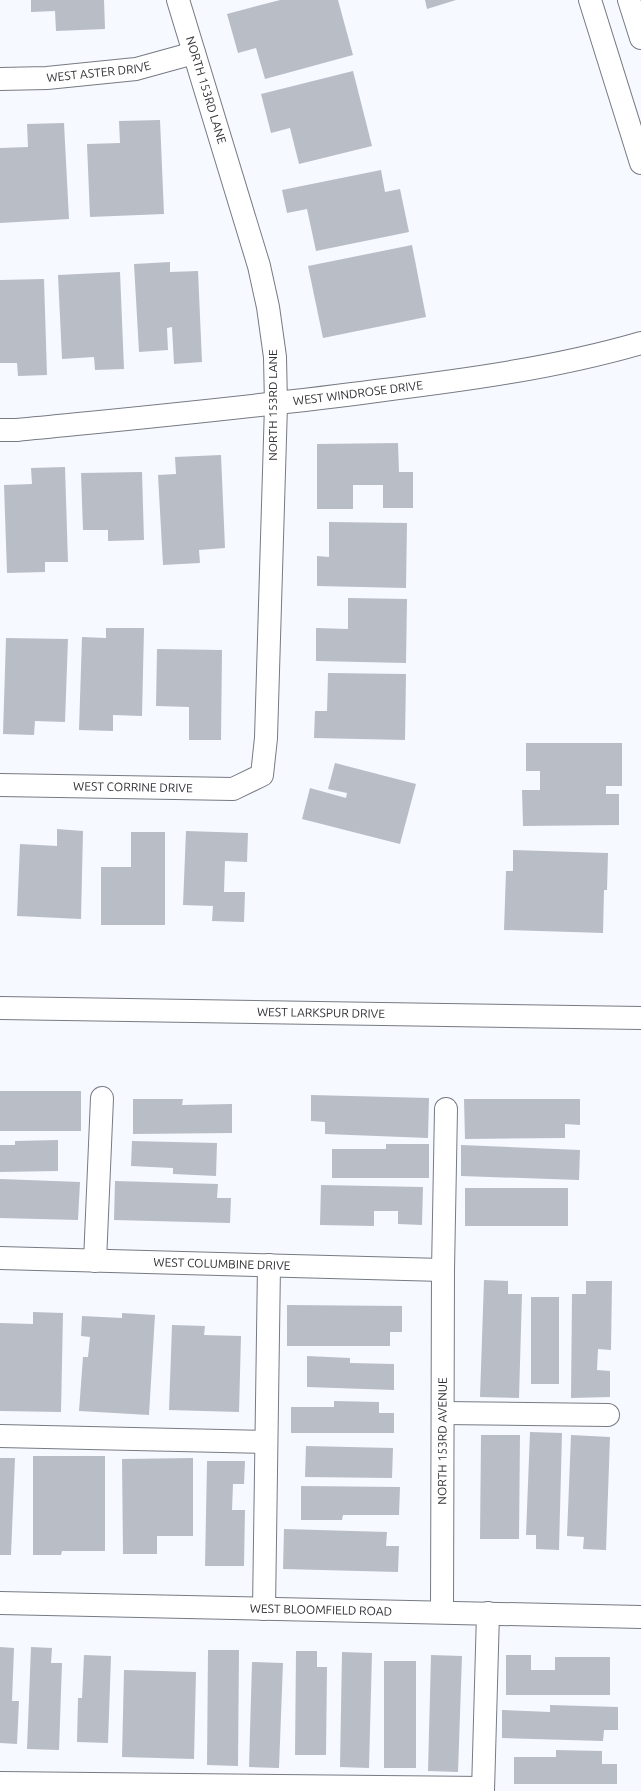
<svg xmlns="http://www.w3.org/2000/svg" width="641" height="1791" viewBox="0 0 641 1791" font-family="Ubuntu,sans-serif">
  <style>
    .building { fill: #b9bdc6 }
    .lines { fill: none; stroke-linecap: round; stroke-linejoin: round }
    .minor-casing { stroke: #767a82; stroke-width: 24 }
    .minor { stroke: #fff; stroke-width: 22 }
    .labels { text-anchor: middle; stroke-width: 3.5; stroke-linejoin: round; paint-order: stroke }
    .street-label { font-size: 12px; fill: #303135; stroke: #fff }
  </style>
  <rect width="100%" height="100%" fill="#f6f9ff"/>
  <!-- building -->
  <path class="building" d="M31 0H104L105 29 56 31 55 11 31 12Z
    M280 0H338L353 55 265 79 256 48 238 53 227 14Z
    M425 0H456L427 9Z
    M353 71 372 146 299 164 290 128 271 133 261 94Z
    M160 120 164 214 90 217 87 144 120 143 119 121Z
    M64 123 69 219 0 223V148L28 147 27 124Z
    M381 170 385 192 400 189 409 232 316 251 307 209 287 213 282 190Z
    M412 245 426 317 323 338 308 266Z
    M170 262V272L198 271 202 362 174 364 172 327 167 328 168 350 139 352 134 264Z
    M120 272 124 369 95 370 94 357 62 359 58 275Z
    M44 279 47 375 18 376 17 363H0V280Z
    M398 443 399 472H413V508H383V485H353V509H317V444Z
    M221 455 225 548 199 550 200 563 163 565 158 475 176 474 175 457Z
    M65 467 68 562H45V572L7 573 4 485 32 484 31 468Z
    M142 472 144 540 108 541V530H83L81 473Z
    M329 522 407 523 406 588 317 586V556L329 557Z
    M348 598 407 599 406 663 316 661V628L348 629Z
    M106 628H144L142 716 113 715V731L79 730 82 637 106 638Z
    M6 638 68 639 65 722 35 721 34 735 3 734Z
    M157 649 222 650 221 740H189V707L156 706Z
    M328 673 406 674 405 740 314 738 315 711H327Z
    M526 743H622V786H606V794H619V825L523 826 522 790H540V771H526Z
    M335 763 416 784 400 844 302 819 310 788 346 798 347 793 328 789Z
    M57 829 83 831 81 919 17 916 20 844 57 846Z
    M186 831 248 833 247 862 225 861 224 892H245L244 922 212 921 213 906 183 905Z
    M131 832H165V925H101V867H131Z
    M513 850 608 853 607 890H604L603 933 504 930 506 871H513Z
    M0 1091H81V1131H0Z
    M311 1095 429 1098 428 1138 325 1134V1122L311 1121Z
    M133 1099H183L182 1105 232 1104V1133L133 1134Z
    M464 1099H580V1125L565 1124V1138L465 1139Z
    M58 1140V1171L0 1172V1145H15V1141Z
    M132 1141 217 1143 216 1176 173 1174V1168L131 1166Z
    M386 1144H429V1178H332V1149H386Z
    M461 1145 580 1150 579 1180 461 1176Z
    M0 1179 80 1182 78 1220 0 1218Z
    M115 1181 218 1184 217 1198H231L230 1223 114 1220Z
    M321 1185 423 1187 422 1225 398 1224V1211H374V1226L320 1225Z
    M465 1188H568V1226H465Z
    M484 1280 508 1281V1294H522L519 1398 480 1397Z
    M586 1281H612L611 1350 598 1349 597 1370 610 1371V1397L571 1398 572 1294H586Z
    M531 1297H559V1384H531Z
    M287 1305 402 1306V1332H390V1346H287Z
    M33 1312 63 1313 61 1412 0 1411V1323L33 1324Z
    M122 1313 155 1315 149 1415 79 1411 83 1357H88L90 1337 81 1336 82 1316 122 1318Z
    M172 1325 205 1326 204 1335 241 1336 239 1412 169 1410Z
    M307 1356 350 1358V1363L394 1364V1390L307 1387Z
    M334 1401 379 1402V1413H394V1433H291V1407H334Z
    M530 1432 562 1433 559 1550 536 1549V1535H526Z
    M481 1435H520L519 1539H480Z
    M571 1435 610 1437 606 1550 583 1549 584 1537 567 1536Z
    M306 1446 393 1448 392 1478 305 1477Z
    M33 1456H105V1551H62L61 1555H33Z
    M0 1458H15L11 1555H0Z
    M193 1458V1536H157V1554H123L122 1459Z
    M207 1461H245L244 1484H233L232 1510H245L244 1566H205Z
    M301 1486 400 1487 399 1515H343L342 1520H301Z
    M284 1529 387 1532 386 1546H399L398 1572 283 1569Z
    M0 1647 14 1648 12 1701H19L17 1744 0 1743Z
    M31 1647 52 1648 51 1663H62L59 1750 27 1749Z
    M208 1650H239L238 1766 207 1765Z
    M296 1651H317V1667H327L326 1755H295Z
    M342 1652 372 1653 369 1768 340 1767Z
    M84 1655 111 1656 108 1743 77 1742 78 1698H82Z
    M431 1655 462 1656 458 1772 428 1771Z
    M506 1655H531V1670H555V1657H610V1695H506Z
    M384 1661H416V1768H384Z
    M252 1662 283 1663 279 1768 249 1767Z
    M124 1670 196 1672 194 1759 122 1757Z
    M550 1705 618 1707V1730H604L603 1741 502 1738V1710L550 1712Z
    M556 1750 602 1751V1764H617V1784H514V1757H556Z"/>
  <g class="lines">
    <defs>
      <g id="minor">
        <path d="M590 0 641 163"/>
        <path d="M629 0 641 38"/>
        <path id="s1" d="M0 79 47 78 136 69 194 53"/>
        <path id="s2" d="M0 430H17C137 418 257 407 376 391 465 380 555 368 641 343"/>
        <path id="s3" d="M0 785 233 789 262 775 266 738 276 405 275 357 268 307 259 266 178 0"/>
        <path id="s4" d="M0 1008 641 1018"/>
        <path id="s5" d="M0 1258 443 1270"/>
        <path d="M95 1261 102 1098"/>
        <path d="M443 1413 608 1415"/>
        <path d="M0 1436 266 1442"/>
        <path id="s6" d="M0 1603 641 1617"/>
        <path d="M264 1609 269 1265"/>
        <path id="s7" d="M442 1612 443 1270 446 1109"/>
        <path d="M0 1783 483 1788"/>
        <path d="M483 1791 488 1613"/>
      </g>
    </defs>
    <!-- minor casing -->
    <use href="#minor" class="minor-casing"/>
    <!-- minor -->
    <use href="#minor" class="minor"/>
  </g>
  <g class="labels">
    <!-- street labels -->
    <g class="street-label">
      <text dy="4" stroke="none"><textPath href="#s1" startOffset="99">WEST ASTER DRIVE</textPath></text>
      <text transform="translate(206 90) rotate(73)" y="4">NORTH 153RD LANE</text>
      <text dy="4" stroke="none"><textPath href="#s2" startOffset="360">WEST WINDROSE DRIVE</textPath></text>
      <text transform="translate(273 405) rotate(-90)" y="4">NORTH 153RD LANE</text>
      <text dy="4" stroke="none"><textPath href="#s3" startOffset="133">WEST CORRINE DRIVE</textPath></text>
      <text dy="4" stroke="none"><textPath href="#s4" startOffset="321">WEST LARKSPUR DRIVE</textPath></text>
      <text dy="4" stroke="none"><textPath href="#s5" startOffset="222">WEST COLUMBINE DRIVE</textPath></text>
      <text dy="4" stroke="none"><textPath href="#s7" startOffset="171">NORTH 153RD AVENUE</textPath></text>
      <text dy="4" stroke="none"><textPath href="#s6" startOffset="321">WEST BLOOMFIELD ROAD</textPath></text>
    </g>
  </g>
</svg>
